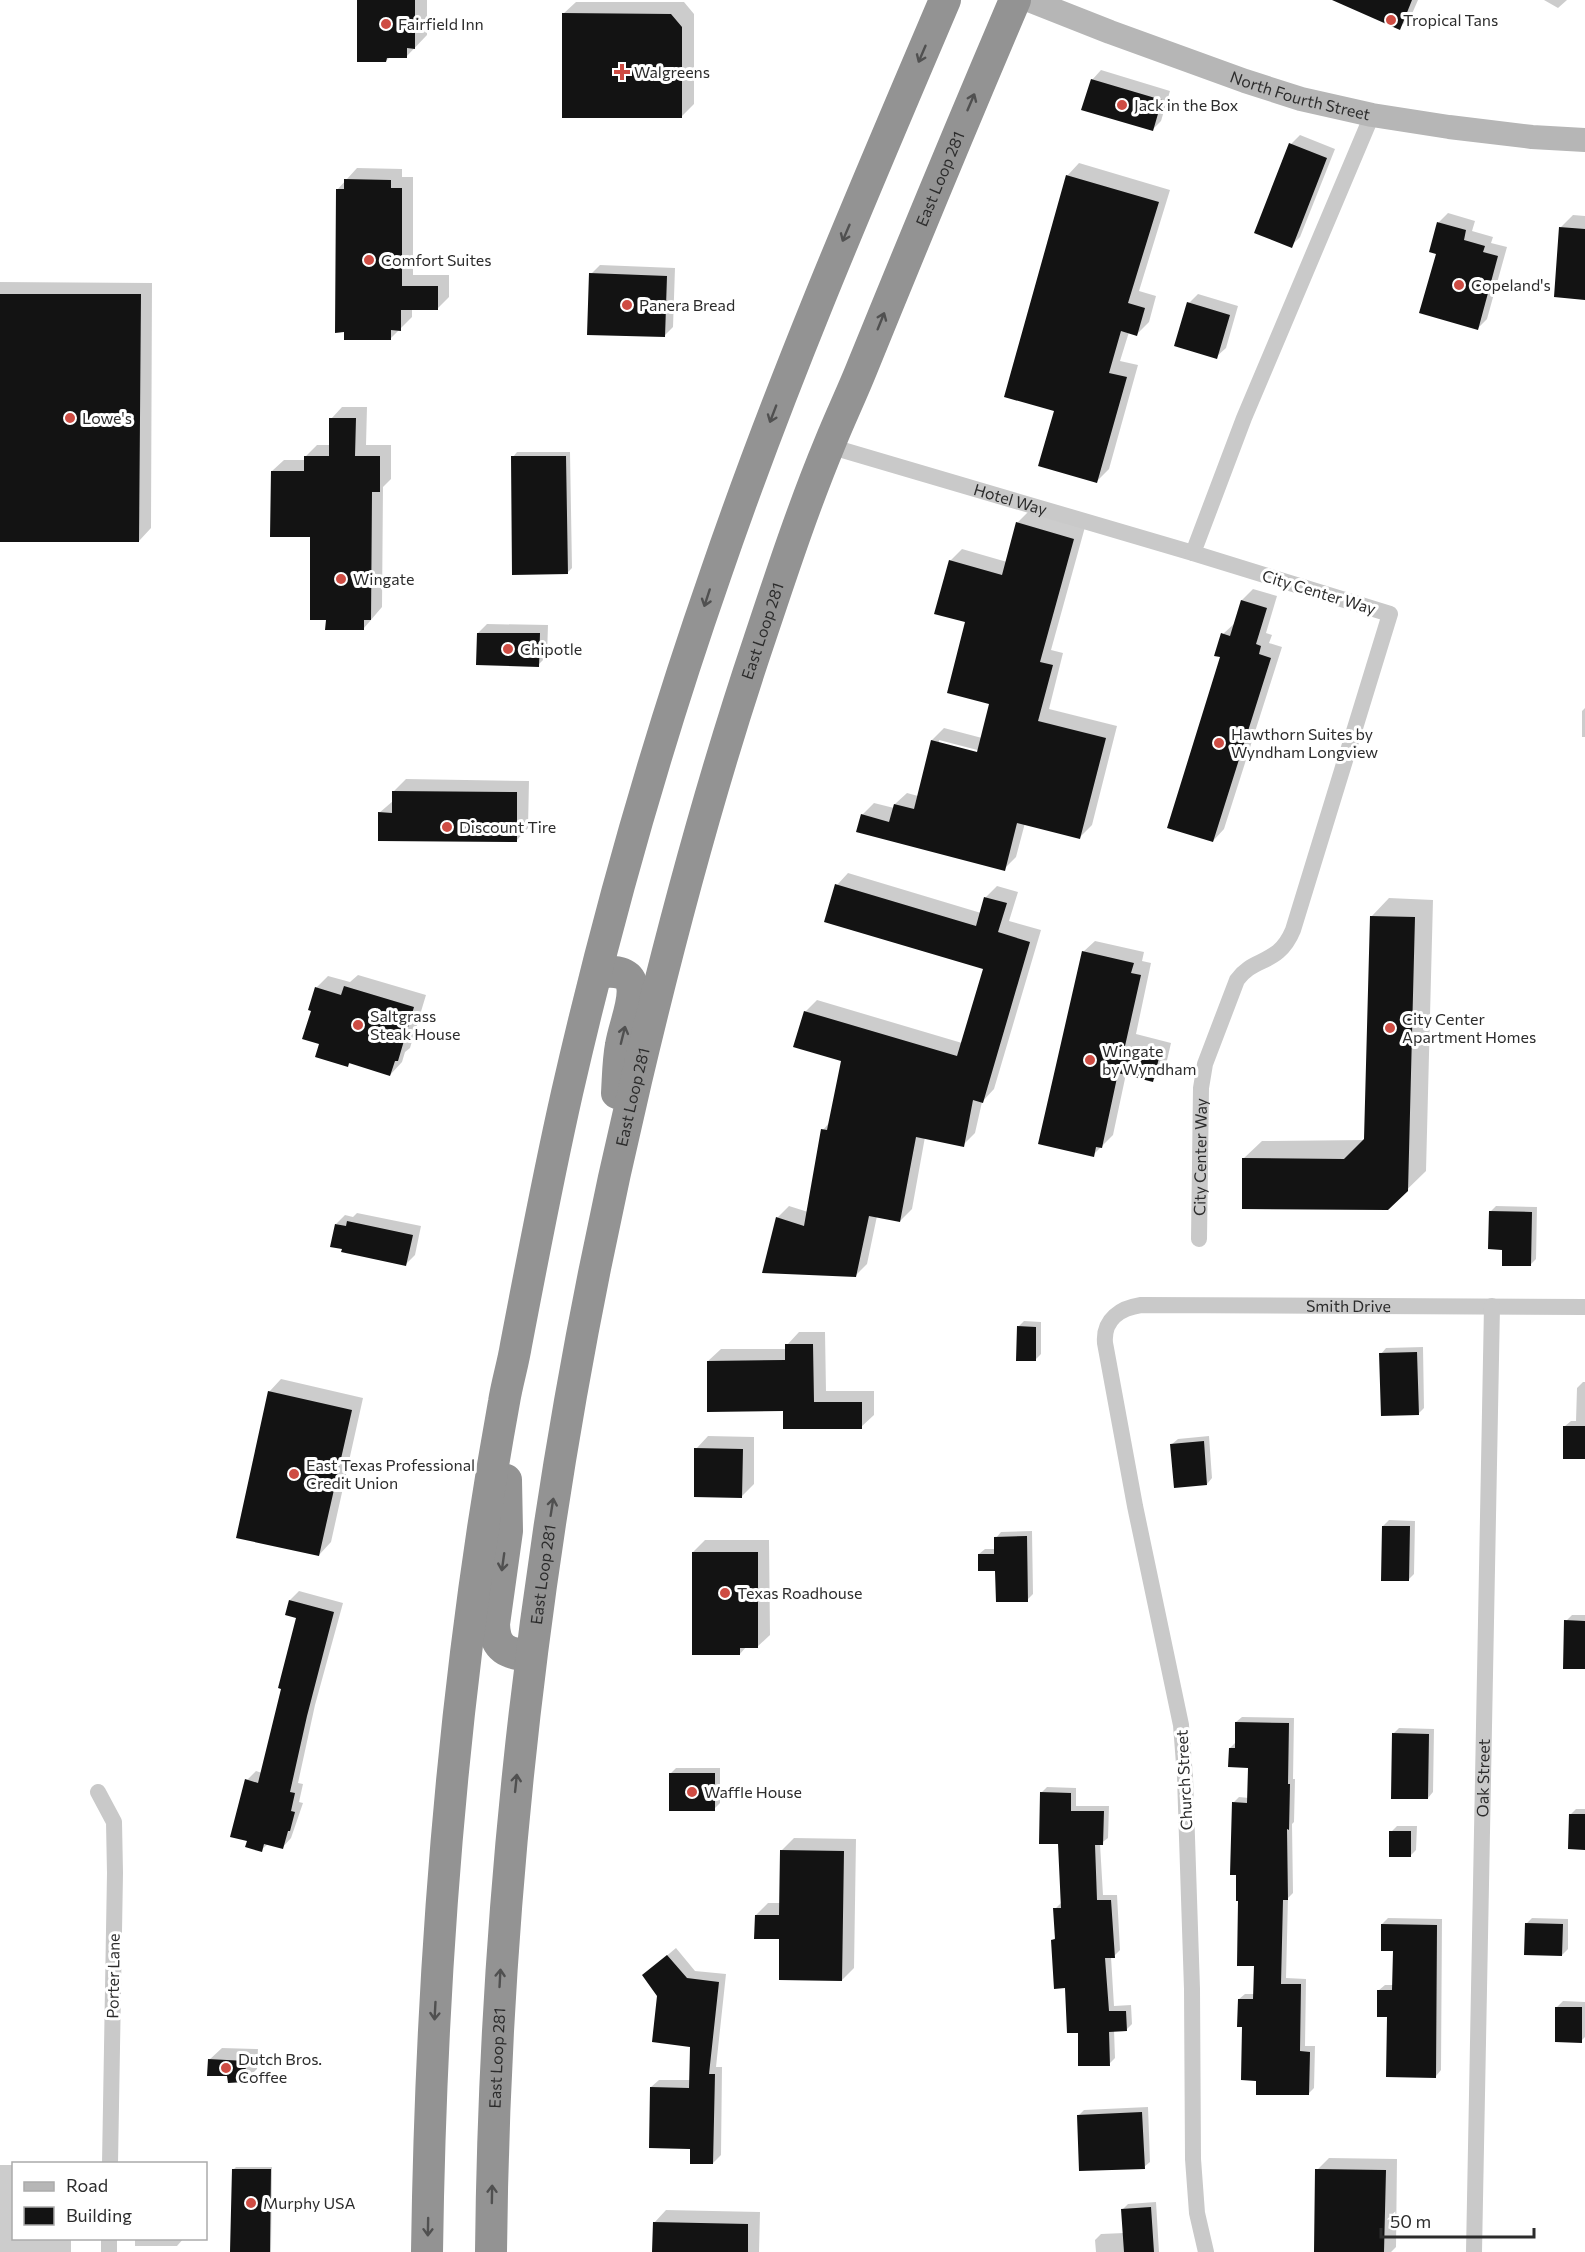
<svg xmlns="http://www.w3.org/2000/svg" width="1585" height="2252" viewBox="0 0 1585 2252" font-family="Commissioner,sans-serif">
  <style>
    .shadow { fill: #0003; fill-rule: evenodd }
    .building { fill: #131313 }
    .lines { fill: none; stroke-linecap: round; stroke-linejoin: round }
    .street { stroke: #c9c9c9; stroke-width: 16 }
    .secondary { stroke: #b6b6b6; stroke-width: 24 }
    .highway { stroke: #939393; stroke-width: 32 }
    .oneway { stroke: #505050 }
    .poi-dot { fill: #ce4c43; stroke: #fff; stroke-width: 2 }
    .labels { text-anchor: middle; stroke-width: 6; stroke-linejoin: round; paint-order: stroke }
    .poi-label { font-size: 16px; fill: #2c2c2c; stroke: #fff; text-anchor: start }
    .street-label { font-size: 16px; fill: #2c2c2c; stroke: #fff }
  </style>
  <rect width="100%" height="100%" fill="#fff"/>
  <!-- shadow -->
  <path class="shadow" d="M358 0H427V35L406 57H390L386 61Z
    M1335 0H1418L1411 16 1399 28Z
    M1544 0H1567L1558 8Z
    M576 2H684L694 14V104L682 116 563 14Z
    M1101 70 1170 91 1161 121 1152 130 1092 80Z
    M1300 135 1335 149 1300 237 1291 246V144Z
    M1079 163 1170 190 1139 291 1156 296 1149 322 1137 334 1129 332 1120 361 1138 365 1109 469 1097 481 1056 410 1067 176Z
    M357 168 402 169V177H413V275H449V297L437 309H412V317L390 339 337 190Z
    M1448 213 1475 221 1472 231 1493 237 1491 243 1507 247 1487 319 1478 328 1437 253 1439 222Z
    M1573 215 1585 216V298L1561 227Z
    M600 265 675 268 673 327 664 336 591 274Z
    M0 282 152 283 151 528 139 541 0 540Z
    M1198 294 1238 306 1226 348 1216 357 1189 303Z
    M342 407H367L366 445H391V479L383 487 382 607 364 628 327 619 312 536 272 471 284 460H306V456L317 445H330L331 419Z
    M517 452H570L572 568 567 573 513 457Z
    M1029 511 1085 527 1051 650 1063 653 1049 709 1117 726 1092 825 1080 837 1025 823 1016 857 1004 869 862 815 874 803 894 808 895 804 907 793 918 796 932 740 944 728 982 738 991 703 950 561 962 549 1007 562 1017 523ZM939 740 985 752 984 755 939 743Z
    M1253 589 1277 596 1266 633 1272 635 1269 643 1282 647 1224 829 1213 841 1223 634 1235 623 1242 600Z
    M487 624 548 625 547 656 538 665 478 633Z
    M1585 708V737H1582V711Z
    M406 779 529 781 528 828 516 841 379 813 393 801V792Z
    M848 873 981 913 986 897 997 886 1018 892 1009 921 1041 930 994 1089 982 1102 975 1133 963 1145 925 1137 912 1209 900 1221 877 1216 867 1264 855 1276 777 1218 789 1206 808 1212 823 1130 829 1123 842 1060 805 1012 817 1000 962 1043 984 968 837 885Z
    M1389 898 1433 900 1426 1171 1387 1209 1243 1159 1262 1141 1365 1140 1371 917Z
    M1095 941 1144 952 1142 961 1151 963 1136 1034 1171 1043 1165 1069 1153 1080 1126 1074 1113 1135 1093 1155 1083 952Z
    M358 975 426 995 410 1048 405 1052 402 1062 390 1075 351 1062 348 1065 321 1043 313 1010 316 988 328 976 350 982Z
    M1496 1206 1537 1207 1536 1259 1530 1265 1504 1248 1490 1212Z
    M357 1213 421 1226 415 1255 406 1264 336 1224 345 1215 353 1217Z
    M1024 1321 1041 1322V1354L1035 1360 1018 1327Z
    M799 1332H825L826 1391H874V1415L861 1427 708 1361 721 1349H787V1345Z
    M1423 1347 1424 1408 1418 1414 1381 1354 1386 1348Z
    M281 1379 363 1398 331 1542 319 1555 269 1392Z
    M1583 1382H1585V1458L1565 1426 1571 1421H1576L1577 1388Z
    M708 1436 754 1437V1484L741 1497 696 1449Z
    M1209 1436 1212 1478 1207 1484 1172 1444 1178 1439Z
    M1389 1520 1415 1521 1414 1574 1408 1580 1383 1526Z
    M1032 1531 1033 1594 1027 1600 979 1554 985 1549H996V1538L1001 1532Z
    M705 1540H769L770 1635 757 1647H746L740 1654 693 1552Z
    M299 1591 343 1603 315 1705 298 1783 303 1784 299 1802 303 1803 291 1838 282 1848 268 1844 261 1850 249 1840 247 1780 256 1771 262 1773 298 1617 290 1600Z
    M1572 1615H1585V1668L1566 1621Z
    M1242 1717 1294 1718 1293 1779H1295L1294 1822 1292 1824 1293 1893 1288 1898 1286 1978 1306 1979 1305 2046H1315L1314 2088 1308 2094 1258 2079 1239 1999 1245 1994H1255V1965L1240 1900 1233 1803 1239 1797 1249 1798 1250 1767 1230 1748 1236 1742V1722Z
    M1399 1728 1434 1729 1433 1792 1428 1798 1393 1734Z
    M676 1768H720V1803L714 1809 670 1774Z
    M1047 1787 1076 1788V1806H1109L1108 1838 1100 1844 1103 1895H1117L1120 1950 1114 1956 1111 1957 1114 2006 1131 2005 1132 2024 1126 2030H1114L1115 2058 1109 2064 1079 2031 1053 1940 1056 1937 1055 1909 1061 1903 1059 1843 1041 1793Z
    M1576 1809H1585V1848L1570 1815Z
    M1397 1826H1417L1416 1850 1410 1856 1391 1832Z
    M794 1838 856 1839 854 1968 842 1980 781 1937 756 1915 768 1903H781L782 1850Z
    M1388 1918 1442 1919 1441 2070 1436 2076 1389 2016 1379 1990 1385 1985H1394V1949L1382 1924Z
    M1532 1918 1568 1919V1949L1562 1955 1526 1924Z
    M676 1948 695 1971 726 1974 716 2067H722L721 2155 713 2163 692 2148 651 2087 659 2080H691V2045L659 1996 652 1968Z
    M1563 2001 1585 2002V2037L1581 2041 1557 2007Z
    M222 2048 258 2049 257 2069 244 2081 209 2060Z
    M1148 2107 1150 2162 1144 2167 1078 2116 1084 2110Z
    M1329 2158 1397 2159 1396 2247 1391 2252H1316L1317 2170Z
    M0 2165H14V2238H71V2252H0Z
    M236 2167H272L271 2252H231L233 2170Z
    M1156 2202 1159 2252H1096L1095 2240 1101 2234 1124 2233 1122 2210 1128 2204Z
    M666 2210 760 2212 759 2252H654V2223Z
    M135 2238H184L177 2246H135Z"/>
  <!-- building -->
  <path class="building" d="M357 0H415V49L407 48V58H387L386 62H357Z
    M1332 0H1412L1400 30Z
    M562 13 671 14 682 27V118H562Z
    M1091 79 1162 100 1153 131 1081 110Z
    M1289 143 1327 158 1292 248 1254 233Z
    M1066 175 1159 202 1128 303 1145 308 1137 336 1121 331 1109 373 1127 377 1097 483 1038 466 1054 411 1004 397Z
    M344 179 391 180V188H402V286H438V310H401V331L391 330V340H344V332L335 333 336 189H344Z
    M1437 222 1466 230 1464 240 1485 246 1483 252 1498 256 1478 330 1419 313 1436 254 1429 252Z
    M1559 227 1585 229V300L1554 297Z
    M589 273 667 276 665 337 587 335Z
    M0 294H141L139 542H0Z
    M1187 302 1230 315 1217 359 1174 346Z
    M329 418H356L355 456H380V492H372L371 620H364V630H325L326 620H310V537H270L271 471H304V456H329Z
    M511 456H566L568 574 512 575Z
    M1016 522 1074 539 1040 662 1053 665 1038 721 1106 738 1080 839 1017 823 1005 871 856 832 861 814 889 822 894 804 914 809 931 740 977 752 989 704 947 693 965 622 934 614 949 560 1002 575Z
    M1241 600 1267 608 1256 644 1261 646 1259 654 1271 658 1213 842 1167 828 1220 657 1214 656 1221 633 1230 636Z
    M477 633H540L539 667 476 665Z
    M392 791 517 792V842L378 841V812L392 813Z
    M835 884 976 926 984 897 1007 903 998 932 1030 942 983 1103 973 1100 964 1147 916 1137 900 1222 869 1216 856 1277 762 1273 776 1217 804 1226 821 1129 827 1130 841 1061 793 1047 804 1011 957 1056 983 969 824 922Z
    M1370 916 1415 917 1408 1191 1388 1210 1242 1209V1158L1344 1159 1364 1139Z
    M1082 951 1134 963 1131 973 1141 975 1125 1046 1160 1054 1153 1082 1118 1073 1102 1148 1096 1147 1094 1157 1038 1144Z
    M344 986 414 1007 398 1061H395L390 1076 349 1063 348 1067 315 1057 319 1044 302 1039 311 1011 308 1010 315 987 341 995Z
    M1489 1211 1532 1212 1531 1266H1502V1250L1488 1249Z
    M347 1221 413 1235 406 1266 341 1252 342 1249 330 1247 335 1224 346 1226Z
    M1017 1326 1036 1327V1361H1016Z
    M785 1344H813L814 1402H862V1429H783V1411L707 1412V1361L785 1360Z
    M1417 1352 1419 1415 1381 1416 1379 1353Z
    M268 1391 352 1410 319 1556 236 1538Z
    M1563 1426H1585V1459H1563Z
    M1204 1441 1207 1485 1174 1488 1170 1444Z
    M694 1448 743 1449 742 1498 694 1497Z
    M1382 1526H1410L1409 1581H1381Z
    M1027 1536 1028 1602H996L995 1571H978V1554H994V1537Z
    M692 1552H758V1648H740V1655H692Z
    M289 1600 334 1612 307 1716 290 1792 295 1793 291 1811 295 1812 290 1831H288L283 1849 264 1844 262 1852 245 1847 247 1841 230 1837 245 1779 258 1783 281 1689 278 1688 296 1618 285 1615Z
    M1564 1620 1585 1621V1669H1563Z
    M1235 1722 1289 1723 1288 1784H1290L1289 1830 1287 1829 1288 1900H1283L1281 1984H1301L1300 2051 1310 2052 1309 2095H1256V2081L1241 2080 1242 2027H1237L1238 1999H1253L1254 1966H1237L1238 1901H1236V1875H1230L1232 1802 1247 1803 1248 1768 1228 1767 1229 1748H1235Z
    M1392 1733 1429 1734 1428 1799H1391Z
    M669 1773H715V1811H669Z
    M1040 1792 1071 1793V1811H1104L1103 1845H1095L1097 1900H1111L1115 1958H1105L1109 2011H1126L1127 2031 1109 2032 1110 2066H1078V2033H1067L1065 1988 1054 1989 1051 1940 1055 1939 1053 1908H1061L1058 1844H1039Z
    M1569 1814H1585V1850L1568 1849Z
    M1389 1831H1411V1857H1389Z
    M780 1850 844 1851 842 1981 779 1980V1939H754L755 1915H779Z
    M1525 1923 1563 1924 1562 1956 1524 1955Z
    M1381 1924 1437 1925 1436 2078 1386 2077 1387 2017H1377V1990H1392L1393 1951H1381Z
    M667 1955 687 1978 719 1982 709 2074H715L713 2164H690V2149L649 2148 650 2087 689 2088 690 2047 652 2042 657 1996 642 1975Z
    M1555 2007H1582V2043L1555 2042Z
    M208 2059 246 2061 245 2082 228 2083 227 2076H207Z
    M1142 2112 1145 2169 1079 2171 1077 2115Z
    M232 2169H271L270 2252H230Z
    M1315 2169 1386 2170 1384 2252H1314Z
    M1151 2207 1154 2252H1124L1121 2209Z
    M653 2222 748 2224V2252H652Z"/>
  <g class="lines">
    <!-- street -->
    <g class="street">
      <path id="s1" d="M829 446 1193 553"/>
      <path id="s2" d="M1199 1239 1201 1088 1205 1064 1237 980C1254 956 1278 966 1293 930L1390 614 1193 553 1244 418 1372 115"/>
      <path d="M98 1792 114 1822 115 1873 110 2164"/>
      <path d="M109 2252V2238"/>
      <path id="s3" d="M1206 2252 1197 2213 1193 2159 1192 1989 1185 1777 1181 1725 1135 1506 1105 1343C1103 1319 1121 1308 1141 1305L1585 1307"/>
      <path id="s4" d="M1474 2252 1492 1306"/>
    </g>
    <!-- secondary -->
    <path class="secondary" id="s5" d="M1029 0 1110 32 1245 81 1301 99 1372 115 1449 127 1532 137 1585 140"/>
    <!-- highway -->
    <g class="highway">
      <path d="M597 973C655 963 626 1014 621 1045 618 1061 618 1077 617 1093"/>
      <path d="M506 1480 507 1531 494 1624C495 1650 507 1653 530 1656"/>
      <path d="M427 2252C431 1968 453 1682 504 1402 507 1383 513 1364 516 1345 532 1261 548 1177 567 1093 607 918 656 745 715 576 782 380 864 190 945 0"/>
      <path id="s6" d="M491 2252C495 1857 545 1465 636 1081 671 933 710 786 759 641 781 575 803 508 830 443 840 418 852 393 862 368 912 245 963 122 1015 0"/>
    </g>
  </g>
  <!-- one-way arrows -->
  <defs><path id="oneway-shaft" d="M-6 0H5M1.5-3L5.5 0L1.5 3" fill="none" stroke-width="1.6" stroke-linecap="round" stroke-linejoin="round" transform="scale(1.5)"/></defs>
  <g class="oneway">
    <use href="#oneway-shaft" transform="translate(922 54) rotate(113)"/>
    <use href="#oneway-shaft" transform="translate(971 102) rotate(-67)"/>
    <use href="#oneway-shaft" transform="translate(846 233) rotate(113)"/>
    <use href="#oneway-shaft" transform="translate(881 321) rotate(-68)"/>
    <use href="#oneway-shaft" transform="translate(773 414) rotate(111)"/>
    <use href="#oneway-shaft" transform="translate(707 598) rotate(108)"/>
    <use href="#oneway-shaft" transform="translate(623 1035) rotate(-76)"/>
    <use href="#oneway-shaft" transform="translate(552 1507) rotate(-81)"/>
    <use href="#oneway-shaft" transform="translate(503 1562) rotate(98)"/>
    <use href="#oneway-shaft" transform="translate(516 1783) rotate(-84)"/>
    <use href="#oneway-shaft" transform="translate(500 1978) rotate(-87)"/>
    <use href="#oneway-shaft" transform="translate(435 2011) rotate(93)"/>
    <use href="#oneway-shaft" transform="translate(492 2194) rotate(-89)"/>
    <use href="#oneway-shaft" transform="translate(428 2227) rotate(91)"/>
  </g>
  <!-- markers -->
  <g class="poi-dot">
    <circle cx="1391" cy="20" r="6"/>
    <circle cx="386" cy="24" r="6"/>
    <path d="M619 63h6v6h6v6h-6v6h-6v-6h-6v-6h6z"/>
    <circle cx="1122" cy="105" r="6"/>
    <circle cx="369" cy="260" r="6"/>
    <circle cx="1459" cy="285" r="6"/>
    <circle cx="627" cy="305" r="6"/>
    <circle cx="70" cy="418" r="6"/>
    <circle cx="341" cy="579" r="6"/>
    <circle cx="508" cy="649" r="6"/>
    <circle cx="1219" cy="743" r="6"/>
    <circle cx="447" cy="827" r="6"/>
    <circle cx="358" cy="1025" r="6"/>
    <circle cx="1390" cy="1028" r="6"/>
    <circle cx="1090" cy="1060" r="6"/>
    <circle cx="294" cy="1474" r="6"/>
    <circle cx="725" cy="1593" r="6"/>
    <circle cx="692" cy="1792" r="6"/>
    <circle cx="226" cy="2068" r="6"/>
    <circle cx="251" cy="2203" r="6"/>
  </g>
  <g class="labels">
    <!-- poi labels -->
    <g class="poi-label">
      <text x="1403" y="26">Tropical Tans</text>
      <text x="398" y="30">Fairfield Inn</text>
      <text x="634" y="78">Walgreens</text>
      <text x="1134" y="111">Jack in the Box</text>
      <text x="381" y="266">Comfort Suites</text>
      <text x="1471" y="291">Copeland's</text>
      <text x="639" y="311">Panera Bread</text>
      <text x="82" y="424">Lowe's</text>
      <text x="353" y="585">Wingate</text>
      <text x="520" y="655">Chipotle</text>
      <text x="1231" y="740">Hawthorn Suites by<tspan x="1231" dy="18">Wyndham Longview</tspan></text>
      <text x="459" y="833">Discount Tire</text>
      <text x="370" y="1022">Saltgrass<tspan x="370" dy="18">Steak House</tspan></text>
      <text x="1402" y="1025">City Center<tspan x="1402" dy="18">Apartment Homes</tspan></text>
      <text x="1102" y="1057">Wingate<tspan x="1102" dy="18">by Wyndham</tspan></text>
      <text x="306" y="1471">East Texas Professional<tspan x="306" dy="18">Credit Union</tspan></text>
      <text x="737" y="1599">Texas Roadhouse</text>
      <text x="704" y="1798">Waffle House</text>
      <text x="238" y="2065">Dutch Bros.<tspan x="238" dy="18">Coffee</tspan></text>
      <text x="263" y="2209">Murphy USA</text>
    </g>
    <!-- street labels -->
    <g class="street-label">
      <text dy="6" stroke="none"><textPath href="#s5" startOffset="288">North Fourth Street</textPath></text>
      <text dy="6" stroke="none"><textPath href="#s6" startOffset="2136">East Loop 281</textPath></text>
      <text dy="6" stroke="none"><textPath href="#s1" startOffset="189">Hotel Way</textPath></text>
      <text transform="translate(1319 592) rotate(17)" y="6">City Center Way</text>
      <text dy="6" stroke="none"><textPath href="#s6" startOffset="1650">East Loop 281</textPath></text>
      <text dy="6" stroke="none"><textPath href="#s6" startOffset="1166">East Loop 281</textPath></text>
      <text dy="6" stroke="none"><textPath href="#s2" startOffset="82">City Center Way</textPath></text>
      <text dy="6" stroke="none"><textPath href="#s3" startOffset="1184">Smith Drive</textPath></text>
      <text dy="6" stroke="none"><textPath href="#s6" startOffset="680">East Loop 281</textPath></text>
      <text dy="6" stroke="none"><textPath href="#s4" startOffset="474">Oak Street</textPath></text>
      <text transform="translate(1184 1780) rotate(-93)" y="6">Church Street</text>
      <text transform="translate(113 1976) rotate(-89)" y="6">Porter Lane</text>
      <text dy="6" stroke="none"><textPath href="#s6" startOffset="194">East Loop 281</textPath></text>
    </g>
  </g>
  <!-- legend -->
  <rect x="12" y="2162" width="195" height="78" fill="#ffffff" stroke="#ababab" stroke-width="1.5"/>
  <rect x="24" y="2182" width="30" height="9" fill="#b6b6b6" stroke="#ababab" stroke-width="1.5"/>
  <text x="66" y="2192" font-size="18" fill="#2c2c2c">Road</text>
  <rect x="24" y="2207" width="30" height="18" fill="#131313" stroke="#ababab" stroke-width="1.5"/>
  <text x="66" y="2222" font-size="18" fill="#2c2c2c">Building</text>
  <!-- scale -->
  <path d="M1381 2228v9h153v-9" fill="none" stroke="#2c2c2c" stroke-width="3"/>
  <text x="1390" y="2228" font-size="18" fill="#2c2c2c" stroke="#ffffff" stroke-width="4.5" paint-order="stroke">50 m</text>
</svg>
